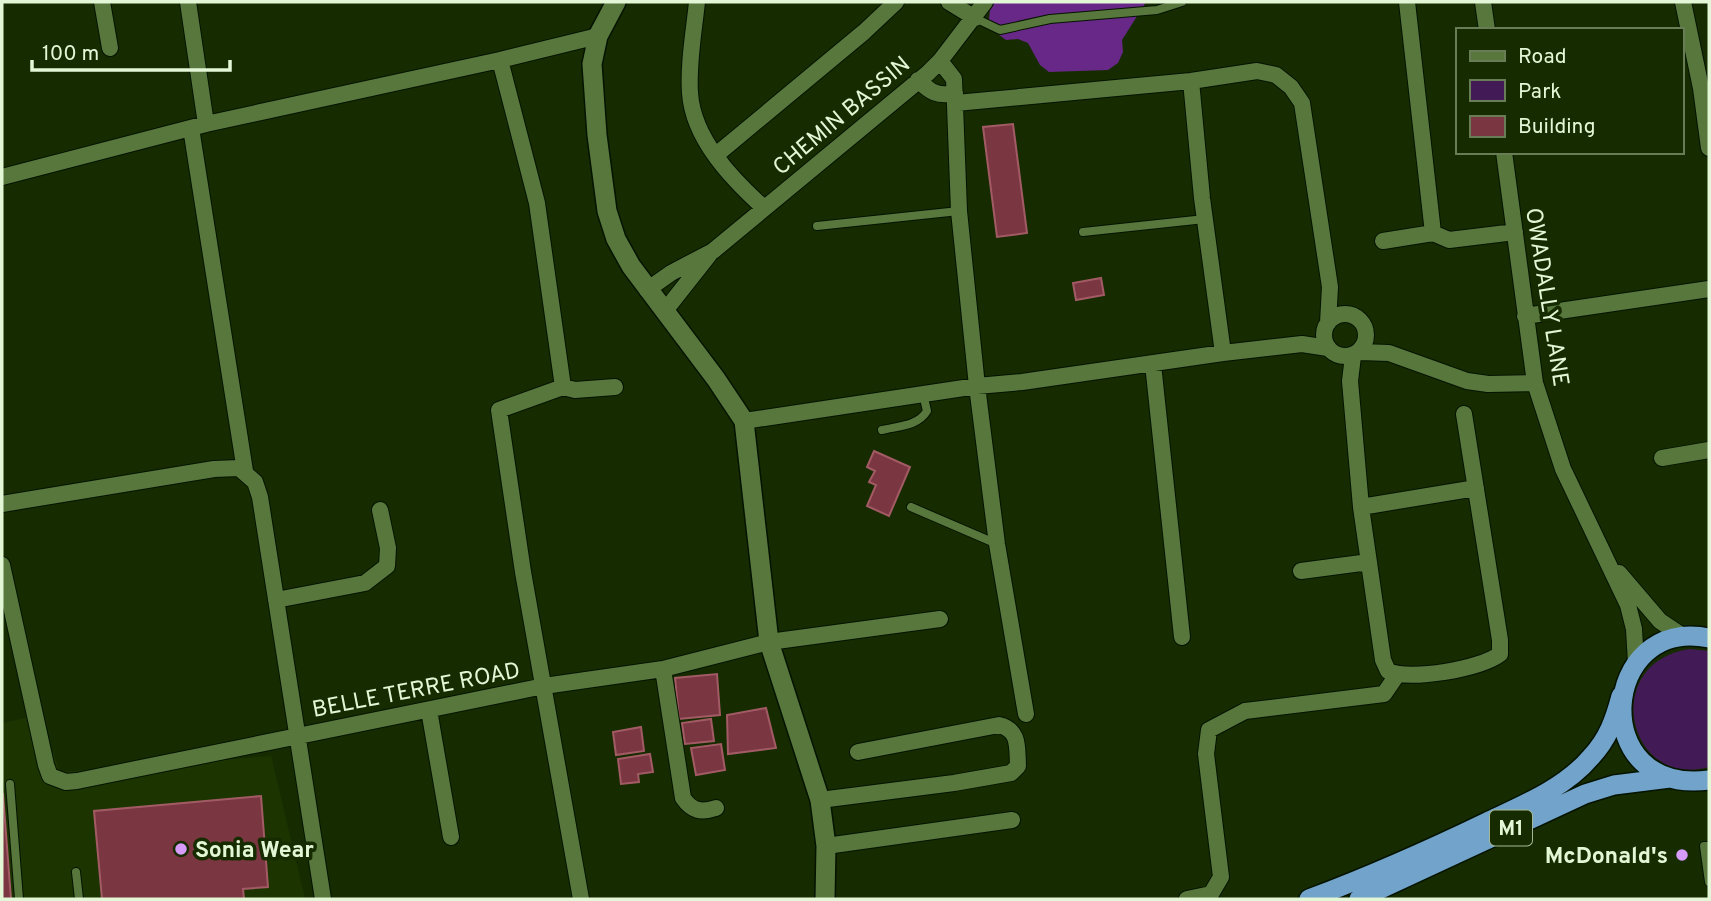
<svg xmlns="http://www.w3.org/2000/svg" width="1711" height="901" viewBox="0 0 1711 901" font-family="Overpass,sans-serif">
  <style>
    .built { fill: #1c3500 }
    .green { fill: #421a56 }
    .forest { fill: #682887 }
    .building { fill: #7a3741; stroke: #a25b64; stroke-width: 2 }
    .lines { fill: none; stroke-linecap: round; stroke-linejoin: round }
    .service-casing { stroke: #051300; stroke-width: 10 }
    .minor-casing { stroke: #051300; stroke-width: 18 }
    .tertiary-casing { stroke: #051300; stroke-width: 22 }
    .trunk-casing { stroke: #051300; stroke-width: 22 }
    .service { stroke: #57773c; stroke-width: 8 }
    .minor { stroke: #57773c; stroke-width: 16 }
    .tertiary { stroke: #57773c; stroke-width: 19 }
    .trunk { stroke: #72a4cb; stroke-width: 19 }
    .poi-dot { fill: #d79bf9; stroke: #162c00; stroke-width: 2.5 }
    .labels { text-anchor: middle; stroke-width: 7; stroke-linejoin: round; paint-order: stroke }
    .shield { fill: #162c00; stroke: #a6b996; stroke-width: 2 }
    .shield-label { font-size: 21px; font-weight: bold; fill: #e3f6d6 }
    .street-label { font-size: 23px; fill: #e3f6d6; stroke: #162c00 }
    .poi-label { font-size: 23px; font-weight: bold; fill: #e3f6d6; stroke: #162c00; text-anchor: start }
  </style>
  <rect width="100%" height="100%" fill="#162c00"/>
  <!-- built -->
  <path class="built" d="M40 715 60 772 271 756 305 899H2V723Z"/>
  <!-- green -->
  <path class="green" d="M1690 649 1709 651V767C1627 790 1599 662 1690 649Z"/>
  <!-- forest -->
  <path class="forest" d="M991 2H1146L1122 40 1123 52 1118 63 1108 70 1049 72 1040 65 1028 43 1018 39 1006 40 988 27Z"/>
  <!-- building -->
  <path class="building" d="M1013 124 1027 233 997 237 983 127Z
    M1101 278 1104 295 1076 300 1073 283Z
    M874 451 910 467 889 516 867 506 876 485 869 482 875 471 867 467Z
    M717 674 720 715 679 719 675 678Z
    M766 708 776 748 728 754 727 715Z
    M711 719 714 741 685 744 682 723Z
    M641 727 644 751 616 755 613 732Z
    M721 744 725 770 696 775 691 748Z
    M650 754 653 772 638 774 639 782 621 784 618 759Z
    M2 794H3L11 899H2Z
    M261 796 268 887 243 889 244 899H102L94 811Z"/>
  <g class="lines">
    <defs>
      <path id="service" d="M975 18 1000 30 1050 19 1157 10 1182 2
        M817 226 959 211
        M1083 232 1205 219
        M882 430C899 426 918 426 927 411L923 394
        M911 507 997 544
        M10 784 19 899
        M1709 846H1704L1709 882
        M76 872 79 899"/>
      <path id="minor" d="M102 2 110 48
        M188 2 206 124
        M697 2C694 31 688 63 690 93 693 139 732 179 764 208
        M949 2 975 18
        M1407 2 1433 233 1449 240 1515 232
        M1483 2 1487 30
        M1683 2 1701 88 1709 148
        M500 60 537 203 563 387
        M940 61 954 79 959 211 977 386 997 544 1026 714
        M918 80C930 92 938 97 955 93
        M1191 81 1202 198 1223 353
        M956 103 1191 81 1257 71 1276 75 1291 87 1302 103 1330 287 1328 323
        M191 128 245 471
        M1504 152 1535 383 1563 469 1628 605 1634 629 1636 663
        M716 155 864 32 896 2
        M2 177 206 124 500 60 598 36
        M1383 241 1433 233
        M647 290 671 273 713 251 928 73 940 61 985 2
        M664 312 709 255
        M1324 335a21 21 0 1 1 42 0a21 21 0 1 1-42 0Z
        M1525 316 1709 289
        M1360 352 1389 353 1467 381 1488 384 1535 383
        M1353 356 1350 381 1361 507 1383 660 1388 671C1410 681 1481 669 1500 654V640L1464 414
        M1153 364 1182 637
        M744 421 977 386 1022 382 1223 353 1302 344 1328 348
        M1662 458 1709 450
        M2 504 214 469 239 468 255 482 260 497 323 899
        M1361 507 1476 488
        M2 565 46 765 50 776 66 782 77 781 544 686 663 669 769 642 940 619
        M1301 571 1369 562
        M1619 573 1660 621 1684 637
        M276 600 365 583 387 566 388 548 380 510
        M663 669 683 798C692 811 701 813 716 808
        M429 710 451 837
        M820 800 954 783 1011 773 1018 766C1017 748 1020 730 999 725L858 752
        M826 846 1012 820
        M581 899 523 572 499 410 563 387 575 390 615 387
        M1187 899 1211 894 1221 877 1206 754 1209 730 1245 711 1384 694 1397 675"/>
      <path id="tertiary" d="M616 2 598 36 592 64 597 135 607 211 616 239 631 266 716 379 744 421 769 642 820 800 826 846 825 899"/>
      <path id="trunk" d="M1709 638C1600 615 1586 796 1709 780
        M1309 899C1370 876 1429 850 1487 822 1523 805 1565 788 1591 757 1608 739 1615 719 1621 696
        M1359 899 1585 794 1614 785 1670 778"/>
    </defs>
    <!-- service casing -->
    <use href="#service" class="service-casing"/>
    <!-- minor casing -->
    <use href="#minor" class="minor-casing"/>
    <!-- tertiary casing -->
    <use href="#tertiary" class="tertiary-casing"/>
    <!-- trunk casing -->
    <use href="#trunk" class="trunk-casing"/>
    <!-- service -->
    <use href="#service" class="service"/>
    <!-- minor -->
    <use href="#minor" class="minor"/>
    <!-- tertiary -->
    <use href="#tertiary" class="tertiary"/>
    <!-- trunk -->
    <use href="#trunk" class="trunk"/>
  </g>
  <!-- markers -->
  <g class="poi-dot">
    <circle cx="181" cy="849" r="7"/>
    <circle cx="1682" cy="855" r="7"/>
  </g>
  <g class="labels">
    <!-- shield labels -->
    <rect class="shield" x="1490" y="810.5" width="42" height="35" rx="5"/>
    <g class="shield-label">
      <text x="1511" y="835">M1</text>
    </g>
    <!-- street labels -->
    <g class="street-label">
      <text transform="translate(841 115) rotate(-40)" y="8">CHEMIN BASSIN</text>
      <text transform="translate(1548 297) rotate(81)" y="8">OWADALLY LANE</text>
      <text transform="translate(416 689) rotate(-11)" y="8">BELLE TERRE ROAD</text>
    </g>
    <!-- poi labels -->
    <g class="poi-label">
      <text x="195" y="857">Sonia Wear</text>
      <text x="1668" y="863" text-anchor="end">McDonald's</text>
    </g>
  </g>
  <!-- border -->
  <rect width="1711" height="901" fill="none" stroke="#e3f6d6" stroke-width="7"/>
  <!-- legend -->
  <rect x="1456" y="28" width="228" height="126" fill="#162c00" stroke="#687d56" stroke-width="2"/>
  <rect x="1470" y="51" width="35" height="10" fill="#57773c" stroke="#687d56" stroke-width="2"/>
  <text x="1518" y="63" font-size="21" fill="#e3f6d6">Road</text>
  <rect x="1470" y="80" width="35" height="21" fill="#421a56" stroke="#687d56" stroke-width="2"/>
  <text x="1518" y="98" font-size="21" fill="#e3f6d6">Park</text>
  <rect x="1470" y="116" width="35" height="21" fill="#7a3741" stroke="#687d56" stroke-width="2"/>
  <text x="1518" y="133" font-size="21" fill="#e3f6d6">Building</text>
  <!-- scale -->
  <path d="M32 60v10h198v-10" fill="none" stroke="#e3f6d6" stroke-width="3.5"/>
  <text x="42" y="60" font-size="21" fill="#e3f6d6" stroke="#162c00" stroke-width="5" paint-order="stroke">100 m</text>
</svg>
